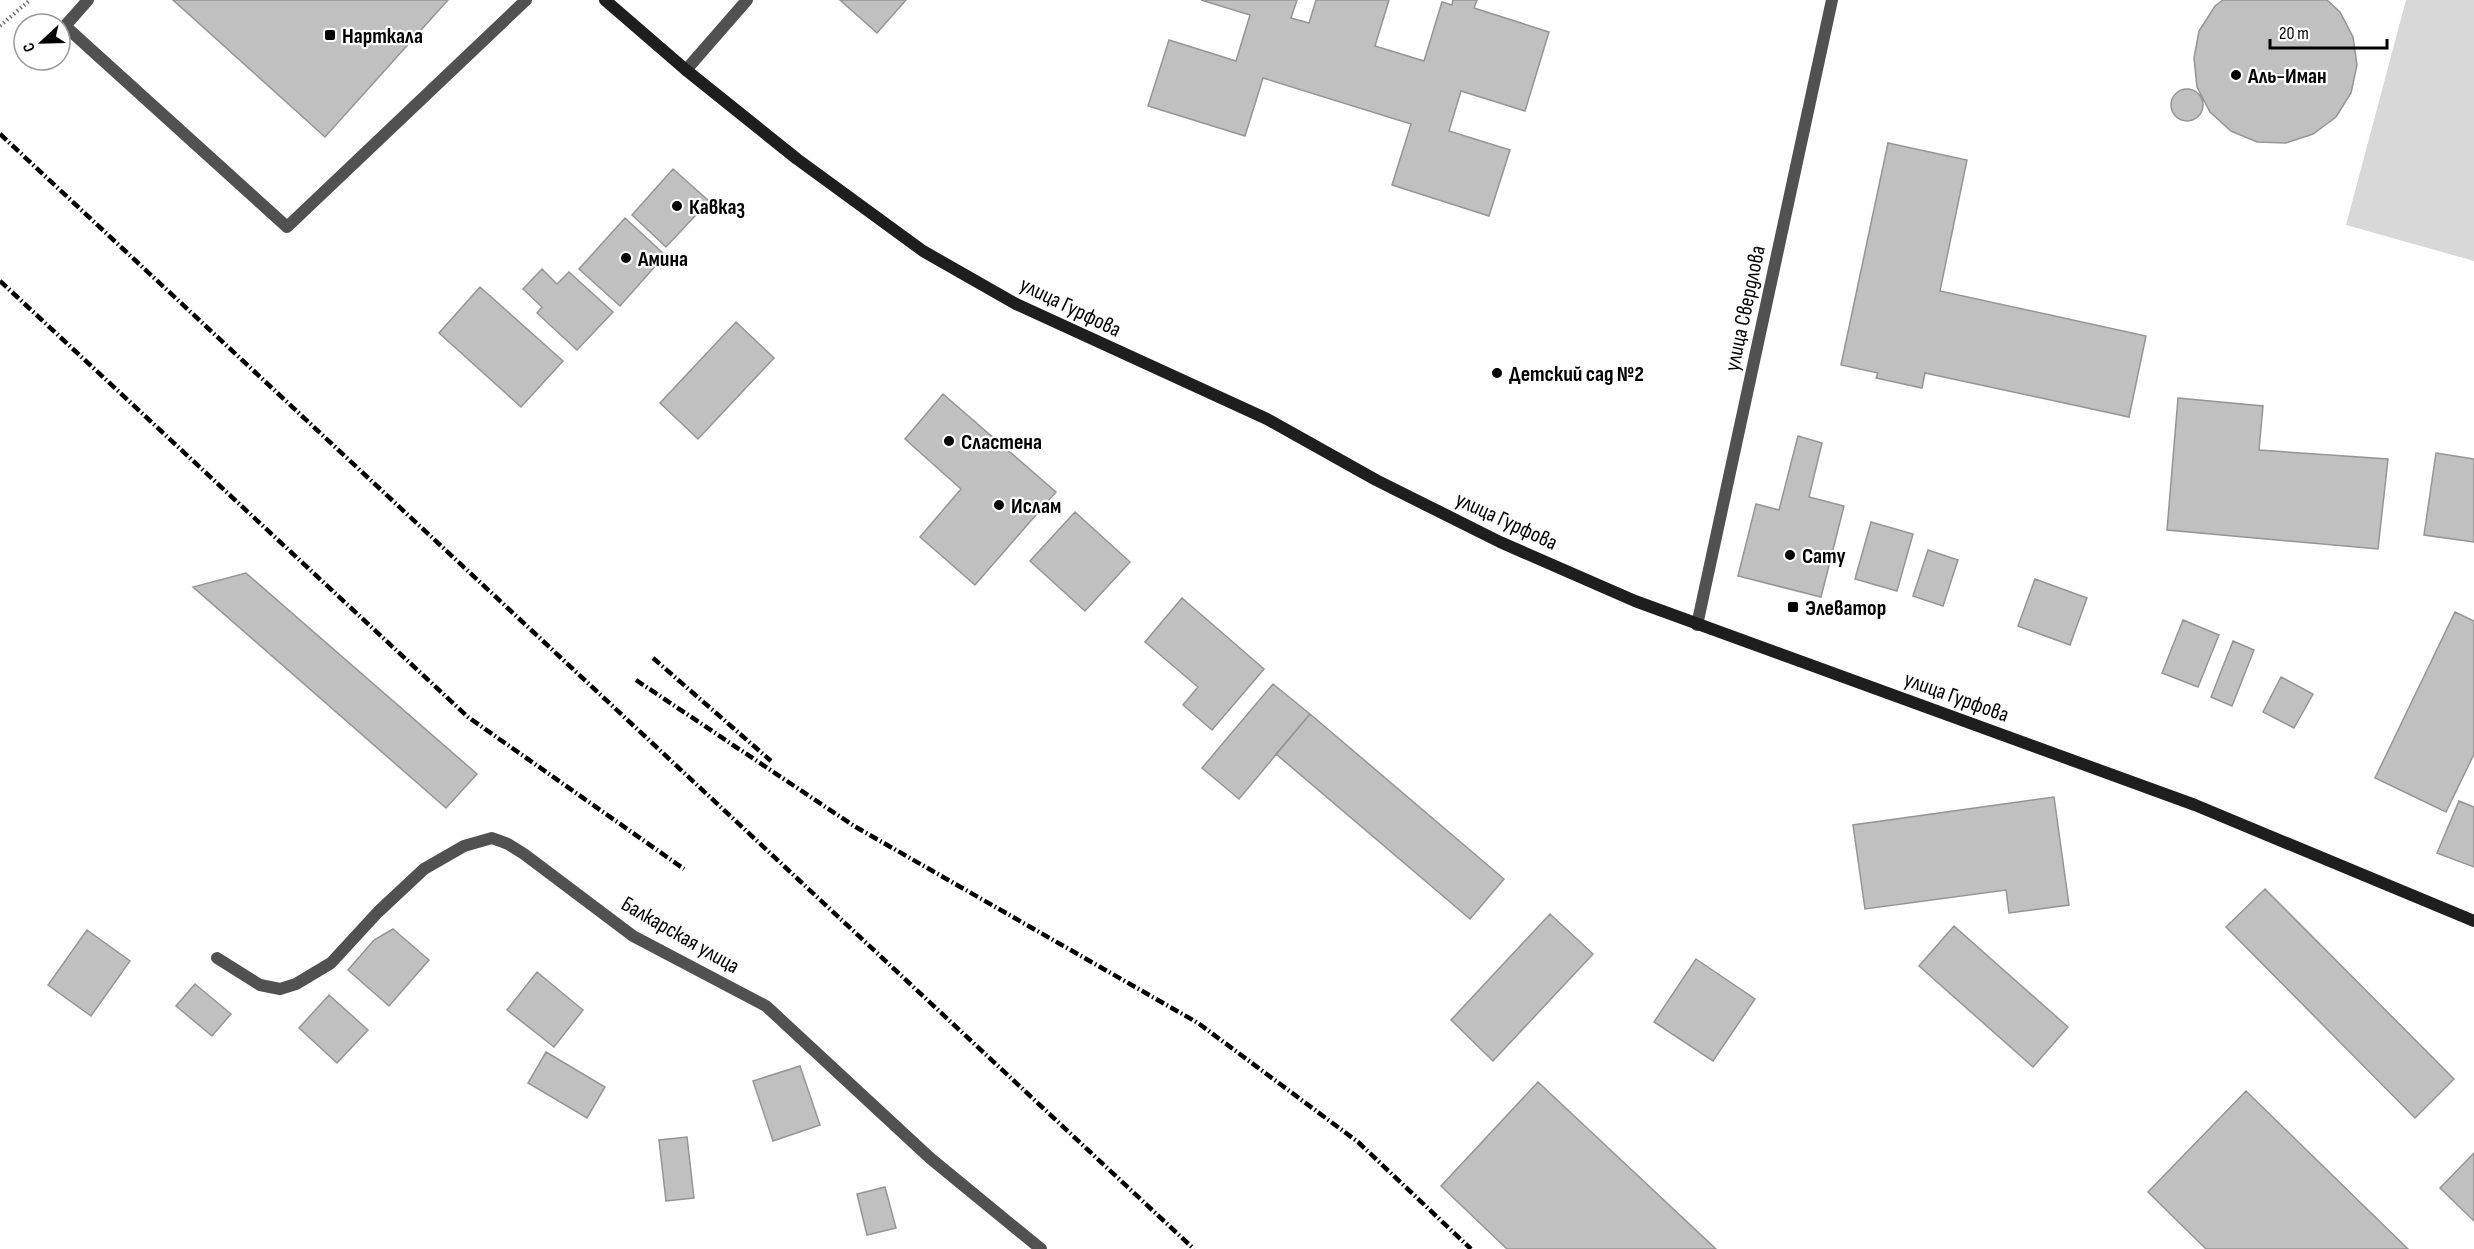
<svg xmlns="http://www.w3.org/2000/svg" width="2474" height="1249" viewBox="0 0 2474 1249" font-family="'Sofia Sans Condensed',sans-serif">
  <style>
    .green { fill: #d8d8d8 }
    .building { fill: #c0c0c0; stroke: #959595; stroke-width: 1.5 }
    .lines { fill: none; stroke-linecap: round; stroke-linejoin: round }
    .path { stroke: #737373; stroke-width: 4; stroke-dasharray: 1.5 3; stroke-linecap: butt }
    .lane { stroke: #515151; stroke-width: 12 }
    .street { stroke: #515151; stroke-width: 12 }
    .secondary { stroke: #1e1e1e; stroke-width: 12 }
    .rail { stroke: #000; stroke-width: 4.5; stroke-dasharray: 9 3 1.5 3; stroke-linecap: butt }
    .poi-dot { fill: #000; stroke: #fff; stroke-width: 2 }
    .labels { text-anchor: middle; stroke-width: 4.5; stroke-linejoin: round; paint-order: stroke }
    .poi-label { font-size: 22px; font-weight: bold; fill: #000; stroke: #fff; text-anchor: start }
    .street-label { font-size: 22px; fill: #000; stroke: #fff }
  </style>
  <rect width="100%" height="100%" fill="#fff"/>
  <!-- green -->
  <path class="green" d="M2406 0H2474V261L2346 225Z"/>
  <!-- building -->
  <path class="building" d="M173 0H448L325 137Z
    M840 0H906L877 33Z
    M1201 0H1297L1291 18 1309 23 1316 0H1389L1375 46 1424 61 1442 2 1452 5 1453 0H1477L1474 8 1549 32 1525 111 1461 91 1449 131 1510 150 1489 216 1392 185 1411 124 1263 78 1245 136 1148 106 1169 40 1236 61 1250 15Z
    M2223 0H2327L2340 12 2353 37 2357 65 2351 93 2336 117 2313 134 2286 143 2257 142 2231 131 2210 112 2197 87 2194 58 2199 31 2215 6Z
    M2171 105a16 16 0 1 1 32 0a16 16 0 1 1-32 0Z
    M1888 143 1967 160 1940 291 2146 336 2129 417 1925 373 1922 388 1876 378 1878 373 1841 365Z
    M673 169 709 201 666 247 632 215Z
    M625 218 665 255 620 306 579 269Z
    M542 269 557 284 569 272 613 312 577 350 537 313 542 307 523 289Z
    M480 287 563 361 521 407 439 333Z
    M736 322 774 358 698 439 660 403Z
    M943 394 1056 492 975 585 920 537 961 489 905 439Z
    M2178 398 2263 406 2259 450 2388 459 2378 549 2167 530Z
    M1798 436 1822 443 1809 497 1844 506 1821 597 1738 576 1756 504 1779 510Z
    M2436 453 2474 459V542L2424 535Z
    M1075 512 1130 562 1085 611 1030 561Z
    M1871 522 1913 534 1897 591 1855 579Z
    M1928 550 1958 560 1943 606 1913 596Z
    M246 573 477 774 446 808 193 587Z
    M2035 579 2087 598 2070 645 2018 626Z
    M1182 598 1264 669 1212 730 1183 705 1198 687 1145 642Z
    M2455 612 2474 621V754L2446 812 2375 778Z
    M2183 620 2219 635 2198 687 2162 673Z
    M2233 641 2254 650 2232 706 2211 697Z
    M2281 677 2313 694 2294 728 2263 712Z
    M1273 684 1310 714 1239 799 1202 768Z
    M1310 714 1504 879 1470 919 1276 754Z
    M2054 797 2069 905 2009 913 2006 890 1865 909 1853 825Z
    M2459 801 2474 807V867L2437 853Z
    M2265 889 2454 1079 2415 1118 2226 927Z
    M1550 914 1593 954 1493 1061 1451 1020Z
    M1954 926 2068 1027 2033 1067 1919 966Z
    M393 929 429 960 389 1006 348 970 374 940Z
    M87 930 130 961 91 1016 48 985Z
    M1696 959 1755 999 1713 1061 1654 1022Z
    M537 972 583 1010 554 1047 507 1010Z
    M195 984 231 1014 212 1036 176 1006Z
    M329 995 368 1030 337 1063 299 1028Z
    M546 1052 605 1087 587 1118 528 1083Z
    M800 1066 820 1125 773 1141 753 1081Z
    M1538 1082 1716 1249H1507L1441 1186Z
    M2246 1091 2408 1249H2206L2148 1192Z
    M687 1137 694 1198 666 1201 659 1140Z
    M2474 1153V1221L2440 1188Z
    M885 1187 896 1228 867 1235 857 1194Z"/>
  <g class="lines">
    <!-- path -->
    <path class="path" d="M0 26 30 0"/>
    <!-- lane -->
    <path class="lane" d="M88 0 65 26 287 227 526 0"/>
    <!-- street -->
    <path class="street" d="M686 70 747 0
      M1697 625 1832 0
      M217 958 260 985 280 989 296 984 331 963 378 912 424 869 464 846 492 838 508 844 524 854 633 936 766 1006 930 1158 1041 1249"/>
    <!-- secondary -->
    <path class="secondary" d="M605 0 686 70 797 159 923 251 1016 304 1267 419 1376 480 1500 542 1635 601 2195 805 2474 921"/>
    <!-- rail -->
    <path class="rail" d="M0 134 1194 1249
      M0 281 468 717 684 869
      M653 658 771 761
      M636 680 854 826 1198 1023 1358 1142 1471 1249"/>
  </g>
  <!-- markers -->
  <g class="poi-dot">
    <rect x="324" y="29" width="12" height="12" rx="3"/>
    <circle cx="2236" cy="75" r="6"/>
    <circle cx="677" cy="206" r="6"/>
    <circle cx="626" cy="258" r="6"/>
    <circle cx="1497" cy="373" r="6"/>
    <circle cx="949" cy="441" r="6"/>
    <circle cx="999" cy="505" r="6"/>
    <circle cx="1790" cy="555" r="6"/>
    <rect x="1787" y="601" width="12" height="12" rx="3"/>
  </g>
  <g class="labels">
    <!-- poi labels -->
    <g class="poi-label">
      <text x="342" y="43">Нарткала</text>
      <text x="2248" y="83">Аль-Иман</text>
      <text x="689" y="214">Кавказ</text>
      <text x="638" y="266">Амина</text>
      <text x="1509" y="381">Детский сад №2</text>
      <text x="961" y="449">Сластена</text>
      <text x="1011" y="513">Ислам</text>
      <text x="1802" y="563">Сату</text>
      <text x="1805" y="615">Элеватор</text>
    </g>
    <!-- street labels -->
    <g class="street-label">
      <text transform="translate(1071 306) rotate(26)" y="8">улица Гурфова</text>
      <text transform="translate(1744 308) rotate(-78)" y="8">улица Свердлова</text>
      <text transform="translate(1507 520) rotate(25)" y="8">улица Гурфова</text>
      <text transform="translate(1957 696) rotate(20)" y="8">улица Гурфова</text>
      <text transform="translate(681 934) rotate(30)" y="8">Балкарская улица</text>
    </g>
  </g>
  <!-- north arrow -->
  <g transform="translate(42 42) rotate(248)"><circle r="28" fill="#ffffff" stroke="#999999" stroke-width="1.5"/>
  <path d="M0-4.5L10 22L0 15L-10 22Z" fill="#000000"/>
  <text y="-9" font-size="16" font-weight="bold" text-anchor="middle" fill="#000000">С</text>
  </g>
  <!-- scale -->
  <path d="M2270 39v9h117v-9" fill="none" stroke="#000000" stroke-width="3"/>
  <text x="2279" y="39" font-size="18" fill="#000000" stroke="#ffffff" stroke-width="4.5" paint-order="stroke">20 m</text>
</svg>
